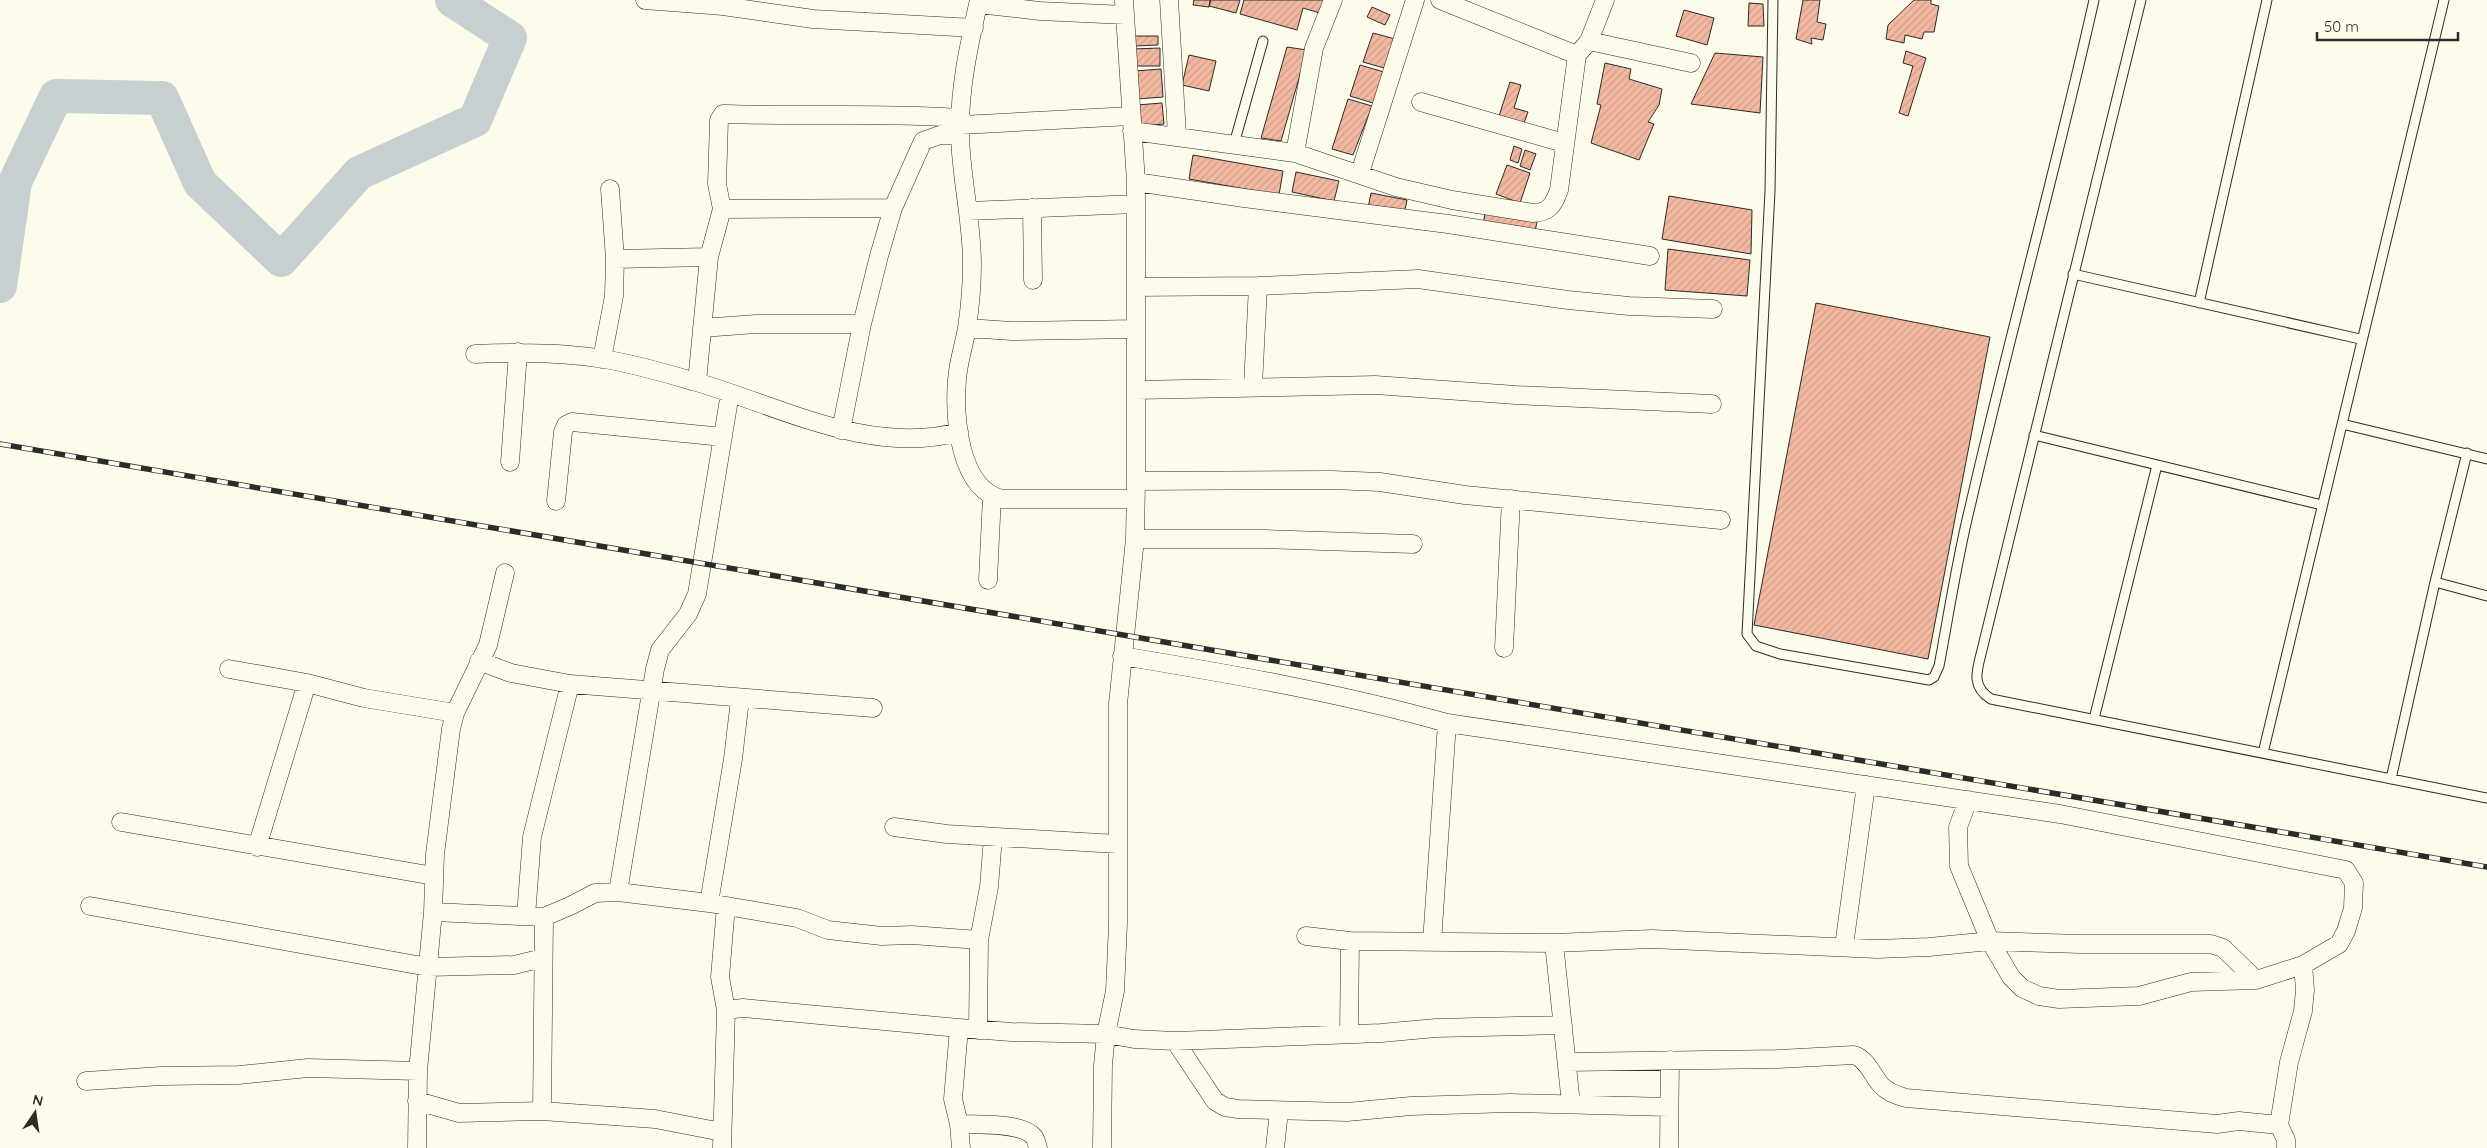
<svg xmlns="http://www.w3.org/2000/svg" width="2487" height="1148" viewBox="0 0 2487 1148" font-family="Quicksand,sans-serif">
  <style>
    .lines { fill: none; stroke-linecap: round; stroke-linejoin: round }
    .river { stroke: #c7d0d0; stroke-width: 34 }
    .building { fill: url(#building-hatch); stroke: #2b2b2b }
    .lane-casing { stroke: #2b2b2b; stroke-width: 11 }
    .street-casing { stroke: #2b2b2b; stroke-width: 19 }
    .lane { stroke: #fdfbea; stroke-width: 9 }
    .street { stroke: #fdfbea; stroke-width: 18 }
    .rail-casing { stroke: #2b2b2b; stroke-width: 5.5 }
    .rail { stroke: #fdfbea; stroke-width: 4; stroke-dasharray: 11; stroke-linecap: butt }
  </style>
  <defs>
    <pattern id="building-hatch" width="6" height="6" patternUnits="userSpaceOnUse" patternTransform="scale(1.25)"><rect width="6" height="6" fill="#f2b8a0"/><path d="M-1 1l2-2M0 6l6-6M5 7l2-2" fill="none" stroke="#d09e8a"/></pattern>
  </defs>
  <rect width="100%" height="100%" fill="#fdfbea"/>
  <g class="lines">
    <!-- river -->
    <path class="river" d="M0 286 15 182 56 96 162 98 200 183 281 260 359 173 475 120 510 38 452 0"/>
  </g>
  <!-- building -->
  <path class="building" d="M1194 0H1210L1209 7 1193 5Z
    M1211 0H1240L1236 13 1209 6Z
    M1244 0H1324L1320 13 1303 8 1297 30 1240 14Z
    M1803 0H1820L1817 22 1826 24 1823 40 1811 38 1812 44 1796 39Z
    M1914 0H1931V4L1939 6 1934 32H1924L1922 39 1905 35 1904 43 1886 39 1888 25Z
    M1749 3 1763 4 1764 26H1748Z
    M1372 7 1390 15 1385 25 1367 17Z
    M1684 10 1714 18 1707 45 1676 36Z
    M1373 33 1395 39 1384 68 1363 62Z
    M1135 36H1158V45L1135 46Z
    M1287 47 1307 50 1281 141 1261 138Z
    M1160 48V66H1134L1133 49Z
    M1906 51 1926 58 1908 116 1899 113 1913 66 1903 63Z
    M1715 53 1763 57 1760 113 1691 104Z
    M1189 55 1216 61 1209 91 1182 85Z
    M1605 63 1631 69 1629 79 1662 89 1659 105 1648 122 1654 124 1639 160 1591 143 1601 105 1597 104Z
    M1360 65 1384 72 1373 103 1350 96Z
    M1161 69 1163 97 1137 99 1135 71Z
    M1510 82 1521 85 1514 108 1528 112 1524 123 1499 116Z
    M1348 99 1372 106 1353 155 1332 149Z
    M1162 103 1164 124 1140 126 1137 105Z
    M1514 146 1522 149 1518 163 1510 160Z
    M1525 150 1536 154 1530 170 1520 166Z
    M1193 155 1283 171 1279 195 1189 179Z
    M1507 165 1530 173 1520 203 1496 194Z
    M1296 172 1339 181 1334 201 1292 192Z
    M1371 193 1407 200 1404 215 1368 208Z
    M1669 196 1752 210 1751 254 1662 239Z
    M1485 213 1537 222 1534 236 1483 226Z
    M1668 249 1750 260 1747 296 1665 290Z
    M1816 303 1990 337 1928 659 1754 625Z"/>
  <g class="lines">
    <defs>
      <path id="lane" d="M1773 0 1770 191 1747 634 1756 646 1780 654 1929 680 1934 677 1939 666C1949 613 1957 559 1970 507 2009 337 2056 170 2094 0
        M2141 0 1983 646C1978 668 1969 685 1991 699L2487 798
        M1234 144 1263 41
        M2073 274 2360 339
        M2199 303 2267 0
        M2342 424 2487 459
        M2034 435 2322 505
        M2435 582 2487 596
        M2094 719 2157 465
        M2263 753C2322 502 2382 251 2444 0
        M2391 779 2435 582 2467 453"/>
      <path id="street" d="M645 0 723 6 813 19 974 28
        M979 0C969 45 959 89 960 135 961 178 972 221 972 264 972 285 970 307 967 328 964 345 958 363 957 380 954 417 959 489 1002 499H1135
        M1169 0 1177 135
        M1440 0 1577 55
        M978 4 1040 11 1125 15
        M1589 41 1691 63
        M1421 102 1564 143
        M961 125 1131 116
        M1132 131 1295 153 1396 187 1452 200 1533 213C1549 213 1554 204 1559 190L1577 55 1589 41 1605 0
        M1295 153 1314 48 1333 0
        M1360 173 1415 0
        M1136 182 1244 198 1448 224 1650 256
        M1032 208 1033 280
        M722 209 893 208
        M968 211 1136 204
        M615 259 709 257
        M1137 287 1258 286 1418 279 1568 300 1629 306 1713 309
        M702 328 756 324H862
        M967 328 1012 331 1136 329
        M475 354C518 352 562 352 604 359 635 364 665 373 696 382 780 406 869 456 959 432
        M602 359 614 296 615 259 610 189
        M697 382 709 257 722 209 717 184 719 120 723 114H727C805 117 883 112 961 118
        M1253 386 1258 286
        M1136 390 1375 385 1516 395 1712 404
        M841 430 862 324 879 256 893 208 923 141 940 135H960
        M510 462 518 352
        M1136 481 1332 480 1380 482 1465 495 1721 520
        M556 501 563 432 566 425 572 422 723 437
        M1135 539H1265L1413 544
        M988 580 992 496
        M1504 648 1511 499
        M1122 656C1231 674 1340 693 1447 723L2060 814 2346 870 2354 883 2353 908 2346 931 2339 944 2303 965 2256 980 2191 982 2139 996 2059 999 2039 996 2022 988 2011 977 1990 941 1959 866 1958 827 1968 800
        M479 661 511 673 570 684 873 708
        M229 669 307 683 364 698 455 713
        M121 822 434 876
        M894 827 947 834 1117 844
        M257 847 307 683
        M618 892 655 669 660 650 688 614 697 594 730 393
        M709 903 733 759 740 699
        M90 906 428 967 514 965 543 958
        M433 912 544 917 570 906 595 893 618 892 709 903 797 918 828 930 882 936 912 935 979 940
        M526 916 532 837 570 684
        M1306 936 1350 941 1554 943 1652 939 1877 949 1929 947 1990 941 2080 944H2211L2223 948 2256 980
        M1432 942 1447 723
        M1554 943 1571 1104
        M1844 946 1866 785
        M726 1010 743 1008 959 1028 1011 1032 1106 1034 1134 1039 1175 1041 1381 1033 1436 1028 1563 1025
        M959 1028 953 1099 959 1124 961 1148
        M978 1030 979 940 989 887 993 837
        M1349 1033 1350 941
        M1175 1041 1215 1101 1225 1107 1238 1109 1347 1112 1411 1106 1511 1103 1669 1107
        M1568 1062 1777 1059 1854 1055C1867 1059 1872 1075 1881 1085 1888 1093 1897 1095 1906 1098L2217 1124 2239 1121 2279 1125
        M86 1081 161 1076 239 1075 308 1068 418 1071
        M417 1101 459 1113 542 1111 655 1119 722 1132
        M542 1111 544 917
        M959 1124C977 1125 1022 1122 1034 1137 1036 1139 1037 1145 1038 1148
        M417 1148 418 1071 433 912 435 854 451 729 455 713 488 645 505 573
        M722 1148 726 1010 720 977 726 906
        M1102 1148 1103 1065 1106 1034 1115 991 1118 923V704L1135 539 1136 481V182L1124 0
        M1275 1148 1279 1111
        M1669 1148 1670 1060
        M2286 1148V1140L2279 1125 2289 1062 2303 1011 2305 990 2303 965"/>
    </defs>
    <!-- lane casing -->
    <use href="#lane" class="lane-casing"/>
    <!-- street casing -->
    <use href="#street" class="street-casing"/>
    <!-- lane -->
    <use href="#lane" class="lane"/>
    <!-- street -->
    <use href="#street" class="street"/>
    <defs>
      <path id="rail" d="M0 444 2487 867"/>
    </defs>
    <!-- rail casing -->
    <use href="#rail" class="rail-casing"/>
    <!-- rail -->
    <use href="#rail" class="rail"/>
  </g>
  <!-- north arrow -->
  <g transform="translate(35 1113) rotate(13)" stroke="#fdfbea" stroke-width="4" paint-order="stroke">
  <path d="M0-4L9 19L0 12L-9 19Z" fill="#2b2b2b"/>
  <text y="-8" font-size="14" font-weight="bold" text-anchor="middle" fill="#2b2b2b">N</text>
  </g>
  <!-- scale -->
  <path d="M2317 32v8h141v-8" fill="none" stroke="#2b2b2b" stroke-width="2.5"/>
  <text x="2324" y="32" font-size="15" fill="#2b2b2b" stroke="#fdfbea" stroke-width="4" paint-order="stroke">50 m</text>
</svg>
